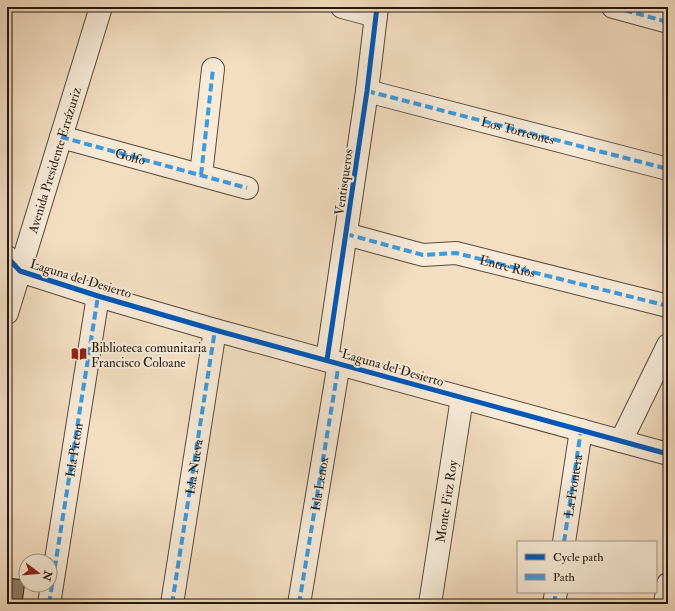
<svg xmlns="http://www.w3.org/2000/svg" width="675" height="611" viewBox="0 0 675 611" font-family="'IM FELL Double Pica',serif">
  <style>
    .building { fill: #907e6c; stroke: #24170f }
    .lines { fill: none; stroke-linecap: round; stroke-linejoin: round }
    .minor-casing { stroke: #58493c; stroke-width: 24 }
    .tertiary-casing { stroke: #58493c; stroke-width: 24 }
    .minor { stroke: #f7ead7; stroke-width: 22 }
    .tertiary { stroke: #f7ead7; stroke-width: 22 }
    .quiet { stroke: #3c9ade; stroke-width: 4; stroke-dasharray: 8 4; stroke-linecap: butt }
    .cycleway-casing { stroke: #f7ead7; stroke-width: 8 }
    .cycleway { stroke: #0057b8; stroke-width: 5 }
    .labels { text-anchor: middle; stroke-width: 4; stroke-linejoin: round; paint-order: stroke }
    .street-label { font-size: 13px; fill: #24170f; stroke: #f7ead7 }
    .poi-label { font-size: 13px; fill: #24170f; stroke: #f7ead7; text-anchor: start }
  </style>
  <rect width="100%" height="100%" fill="#f3dec2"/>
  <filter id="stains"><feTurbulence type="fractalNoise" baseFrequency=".005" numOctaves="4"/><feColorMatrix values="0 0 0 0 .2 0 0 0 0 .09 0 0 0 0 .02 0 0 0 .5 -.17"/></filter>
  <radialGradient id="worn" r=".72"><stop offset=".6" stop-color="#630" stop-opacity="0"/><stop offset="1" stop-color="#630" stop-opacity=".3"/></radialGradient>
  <!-- building -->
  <path class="building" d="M7 578 25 580 22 604H7Z"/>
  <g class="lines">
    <defs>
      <g id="minor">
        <path d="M342 7 376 16"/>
        <path d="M613 7 668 22"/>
        <path d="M367 91 668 169"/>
        <path id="s1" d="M61 137 247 188"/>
        <path d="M201 175 213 69"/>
        <path d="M346 234 423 255 456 253 668 306"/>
        <path d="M7 257 20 271 98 296 215 330 668 454"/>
        <path d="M327 360 367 91 377 7"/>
        <path d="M621 441 668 345"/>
        <path id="s2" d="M564 542 581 430"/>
        <path d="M49 604 98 296"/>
        <path d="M172 604 215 330"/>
        <path d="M299 604 339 363"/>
        <path id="s3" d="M430 604 462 398"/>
        <path d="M554 604 556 592"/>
        <path d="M665 604 668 584"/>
      </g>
      <g id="tertiary">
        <path id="s4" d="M7 313 101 7"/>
      </g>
    </defs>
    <!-- minor casing -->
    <use href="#minor" class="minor-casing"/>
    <!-- tertiary casing -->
    <use href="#tertiary" class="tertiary-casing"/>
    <!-- minor -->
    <use href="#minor" class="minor"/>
    <!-- tertiary -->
    <use href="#tertiary" class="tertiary"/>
    <!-- quiet -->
    <g class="quiet">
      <path d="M613 7 668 22"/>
      <path id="s5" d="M367 91 668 169"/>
      <path d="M61 137 247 188"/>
      <path d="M201 175 213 69"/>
      <path id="s6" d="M346 234 423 255 456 253 668 306"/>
      <path d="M564 542 581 430"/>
      <path id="s7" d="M49 604 98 296"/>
      <path id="s8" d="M172 604 215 330"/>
      <path id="s9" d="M299 604 339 363"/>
      <path d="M554 604 556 592"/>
      <path d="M665 604 668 584"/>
    </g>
    <defs>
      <path id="cycleway" d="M7 257 20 271 98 296 215 330 668 454
        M327 360 367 91 377 7"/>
    </defs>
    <!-- cycleway casing -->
    <use href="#cycleway" class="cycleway-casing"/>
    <!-- cycleway -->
    <use href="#cycleway" class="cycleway"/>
  </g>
  <!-- icons -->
  <defs>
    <symbol id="library-bare" viewBox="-9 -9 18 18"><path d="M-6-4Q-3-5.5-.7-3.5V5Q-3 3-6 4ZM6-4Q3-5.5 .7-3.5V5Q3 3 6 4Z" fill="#8f2418" stroke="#f7ead7" stroke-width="2.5" paint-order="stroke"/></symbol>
  </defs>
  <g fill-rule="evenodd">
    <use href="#library-bare" x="68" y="343" width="22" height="22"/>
  </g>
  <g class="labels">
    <!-- street labels -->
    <g class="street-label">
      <text dy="5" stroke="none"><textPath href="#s5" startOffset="156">Los Torreones</textPath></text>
      <text dy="5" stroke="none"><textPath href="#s1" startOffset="72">Golfo</textPath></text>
      <text dy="5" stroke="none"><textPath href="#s4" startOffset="160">Avenida Presidente Errázuriz</textPath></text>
      <text transform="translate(343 182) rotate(-82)" y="5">Ventisqueros</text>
      <text dy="5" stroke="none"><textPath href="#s6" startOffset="166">Entre Ríos</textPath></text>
      <text transform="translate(81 278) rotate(17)" y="5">Laguna del Desierto</text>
      <text transform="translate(393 367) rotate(16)" y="5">Laguna del Desierto</text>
      <text dy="5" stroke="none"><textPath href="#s7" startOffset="156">Isla Picton</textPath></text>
      <text dy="5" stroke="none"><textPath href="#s8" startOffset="139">Isla Nueva</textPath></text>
      <text dy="5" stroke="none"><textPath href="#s9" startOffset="122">Isla Lenox</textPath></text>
      <text dy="5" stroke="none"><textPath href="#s2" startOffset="57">La Frontera</textPath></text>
      <text dy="5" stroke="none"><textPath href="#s3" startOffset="104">Monte Fitz Roy</textPath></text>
    </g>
    <!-- poi labels -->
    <g class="poi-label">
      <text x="91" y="352">Biblioteca comunitaria<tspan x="91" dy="15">Francisco Coloane</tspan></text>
    </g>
  </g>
  <!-- margin -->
  <rect width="675" height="611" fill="none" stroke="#f3dec2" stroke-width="24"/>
  <rect x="8" y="8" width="659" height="595" fill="none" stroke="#24170f" stroke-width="2"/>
  <rect x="12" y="12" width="651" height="587" fill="none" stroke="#24170f"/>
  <!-- legend -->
  <rect x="517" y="541" width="140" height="52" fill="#f7ead7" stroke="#a39687"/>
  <rect x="525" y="554" width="20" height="6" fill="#0057b8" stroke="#a39687"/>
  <text x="553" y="561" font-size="12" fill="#24170f">Cycle path</text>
  <rect x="525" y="574" width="20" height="6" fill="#3c9ade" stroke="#a39687"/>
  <text x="553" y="581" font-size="12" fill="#24170f">Path</text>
  <!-- north arrow -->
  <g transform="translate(38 573) rotate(106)"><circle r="19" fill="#f7ead7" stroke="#a39687"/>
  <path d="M0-3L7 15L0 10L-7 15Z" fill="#8f2418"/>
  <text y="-6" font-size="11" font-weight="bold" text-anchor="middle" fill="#24170f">N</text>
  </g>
  <rect width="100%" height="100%" filter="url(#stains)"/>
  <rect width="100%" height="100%" fill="url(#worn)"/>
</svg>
